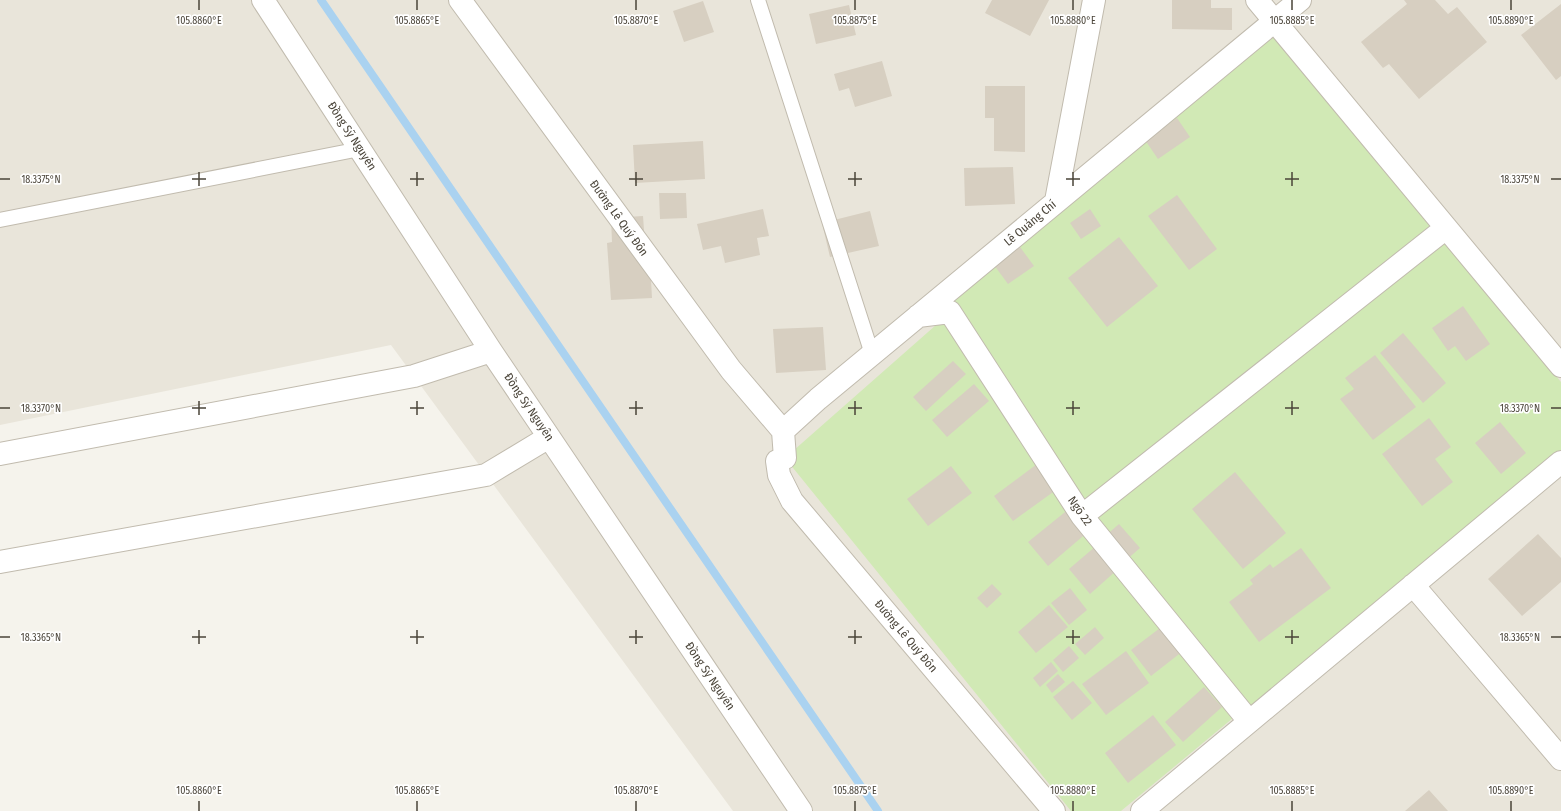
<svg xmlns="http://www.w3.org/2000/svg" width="1561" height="811" viewBox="0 0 1561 811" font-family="'Fira Sans Condensed',sans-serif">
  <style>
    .residential { fill: #e9e5da }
    .green { fill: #d1e9b5 }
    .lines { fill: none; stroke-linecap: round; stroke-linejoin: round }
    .stream { stroke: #aad2f0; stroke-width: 8 }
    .building { fill: #d7cfc1 }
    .service-casing { stroke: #c1bbae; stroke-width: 16 }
    .minor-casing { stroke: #c1bbae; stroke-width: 24 }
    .service { stroke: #fff; stroke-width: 14 }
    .minor { stroke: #fff; stroke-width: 22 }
    .ticks { fill: none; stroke: #4a4439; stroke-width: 1.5 }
    .labels { text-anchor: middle; stroke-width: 3.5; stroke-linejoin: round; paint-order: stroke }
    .street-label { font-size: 12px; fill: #4a4439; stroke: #fff }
    .ticks-label { font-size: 10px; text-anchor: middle; fill: #4a4439; stroke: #fff; stroke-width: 3.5; stroke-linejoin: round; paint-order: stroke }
  </style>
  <rect width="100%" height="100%" fill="#f5f3ec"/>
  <!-- residential -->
  <path class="residential" d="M0 0H1561V811H733L391 345 0 425Z"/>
  <!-- green -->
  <path class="green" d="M1267 26 1561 382V461L1244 715 1233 718 1121 811H1071L785 458 936 325 925 310Z"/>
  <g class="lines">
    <!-- stream -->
    <path class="stream" d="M321 0 878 811"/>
  </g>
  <!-- building -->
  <path class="building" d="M992 0H1049L1030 36 985 13Z
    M1172 0H1211V8H1232V30L1172 29Z
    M1404 0H1435L1448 14 1457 7 1487 42 1419 99 1389 64 1383 68 1361 42 1407 4Z
    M703 1 714 32 684 42 673 11Z
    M1561 4V76L1556 80 1521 35Z
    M849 5 856 35 816 44 809 14Z
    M882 61 892 96 855 107 849 88 839 91 834 74Z
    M985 86H1025V152L994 151V118H985Z
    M1177 118 1190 137 1158 159 1145 140Z
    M703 141 705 179 635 183 633 145Z
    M1013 167 1015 204 965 206 964 168Z
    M659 193H686L687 218 660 219Z
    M1177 195 1217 249 1189 270 1148 216Z
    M763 209 769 236 757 238 760 255 725 263 721 246 703 250 697 224Z
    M1090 209 1101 226 1081 239 1070 223Z
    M870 211 879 246 830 257 822 223Z
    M643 216 645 244 649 243 652 298 611 300 607 243 612 242 611 218Z
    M1119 237 1158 286 1107 327 1068 278Z
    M1020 247 1034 266 1008 284 994 265Z
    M1463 306 1490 344 1466 361 1455 346 1448 351 1432 328Z
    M823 327 826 370 776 373 773 329Z
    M1403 333 1446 383 1423 403 1380 353Z
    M1375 355 1416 407 1373 440 1340 399 1354 389 1345 378Z
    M953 361 966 374 926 411 913 397Z
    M974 384 989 401 947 437 932 420Z
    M1429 418 1451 447 1435 459 1453 482 1422 506 1382 454Z
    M1500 422 1526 453 1501 474 1475 443Z
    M1037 464 1056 490 1013 521 994 496Z
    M951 466 972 493 928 526 907 499Z
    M1235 472 1286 533 1243 569 1192 509Z
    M1070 508 1089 531 1048 566 1028 542Z
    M1119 524 1140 548 1125 561 1104 537Z
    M1538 534 1561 558V582L1522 616 1488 579Z
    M1096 546 1117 570 1090 594 1069 569Z
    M1301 548 1331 588 1259 642 1229 602 1253 584 1250 580 1270 564 1273 568Z
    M992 584 1002 594 987 608 977 598Z
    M1070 588 1087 610 1069 625 1051 603Z
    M1049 605 1068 627 1036 653 1018 632Z
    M1164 625 1183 651 1151 676 1131 650Z
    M1095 627 1104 638 1085 655 1075 644Z
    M1069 646 1079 658 1063 672 1053 660Z
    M1126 651 1149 683 1106 715 1082 684Z
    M1051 662 1058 671 1040 687 1033 678Z
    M1058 674 1065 682 1052 693 1046 685Z
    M1073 681 1092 703 1072 720 1053 697Z
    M1204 687 1222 707 1183 742 1165 722Z
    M1153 715 1176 745 1128 783 1105 753Z
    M1429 790 1448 811H1405Z"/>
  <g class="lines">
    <defs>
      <path id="service" d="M758 0 872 354
        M0 220 360 149"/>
      <path id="minor" d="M263 0 491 351 801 811
        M460 0 693 318 731 370 783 431
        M1257 0 1561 366
        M1056 201 1094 0
        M918 316 950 312 1082 516 1249 721
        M0 454 414 376 491 351
        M1082 516 1446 228
        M0 562 486 475 549 437
        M1413 585 1561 759
        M1054 811 792 501 779 475 777 461 785 458 783 431 818 399 1300 0
        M1142 811 1561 462"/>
    </defs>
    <!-- service casing -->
    <use href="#service" class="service-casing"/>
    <!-- minor casing -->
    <use href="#minor" class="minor-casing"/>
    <!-- service -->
    <use href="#service" class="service"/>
    <!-- minor -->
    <use href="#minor" class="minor"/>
  </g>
  <!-- ticks -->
  <path class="ticks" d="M199 0V10M417 0V10M636 0V10M855 0V10M1073 0V10M1292 0V10M1511 0V10M199 172V186M417 172V186M636 172V186M855 172V186M1073 172V186M1292 172V186M0 179H10M192 179H206M410 179H424M629 179H643M848 179H862M1066 179H1080M1285 179H1299M1551 179H1561M199 401V415M417 401V415M636 401V415M855 401V415M1073 401V415M1292 401V415M0 408H10M192 408H206M410 408H424M629 408H643M848 408H862M1066 408H1080M1285 408H1299M1551 408H1561M199 630V644M417 630V644M636 630V644M855 630V644M1073 630V644M1292 630V644M0 637H10M192 637H206M410 637H424M629 637H643M848 637H862M1066 637H1080M1285 637H1299M1551 637H1561M199 801V811M417 801V811M636 801V811M855 801V811M1073 801V811M1292 801V811M1511 801V811"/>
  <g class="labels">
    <!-- street labels -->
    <g class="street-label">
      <text transform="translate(352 136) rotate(57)" y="4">Đồng Sỹ Nguyên</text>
      <text transform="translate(619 218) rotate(54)" y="4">Đường Lê Quý Đôn</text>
      <text transform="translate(1030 223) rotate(-40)" y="4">Lê Quảng Chí</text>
      <text transform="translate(529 407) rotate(56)" y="4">Đồng Sỹ Nguyên</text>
      <text transform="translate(1080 511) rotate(55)" y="4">Ngõ 22</text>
      <text transform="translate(906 636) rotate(50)" y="4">Đường Lê Quý Đôn</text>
      <text transform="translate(710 676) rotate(56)" y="4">Đồng Sỹ Nguyên</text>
    </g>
  </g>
  <g class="ticks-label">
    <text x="199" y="24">105.8860°E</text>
    <text x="417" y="24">105.8865°E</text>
    <text x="636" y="24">105.8870°E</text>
    <text x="855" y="24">105.8875°E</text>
    <text x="1073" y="24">105.8880°E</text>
    <text x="1292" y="24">105.8885°E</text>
    <text x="1511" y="24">105.8890°E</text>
    <text x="41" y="183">18.3375°N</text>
    <text x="1520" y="183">18.3375°N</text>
    <text x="41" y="412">18.3370°N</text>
    <text x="1520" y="412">18.3370°N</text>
    <text x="41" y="641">18.3365°N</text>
    <text x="1520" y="641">18.3365°N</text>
    <text x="199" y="794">105.8860°E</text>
    <text x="417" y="794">105.8865°E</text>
    <text x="636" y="794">105.8870°E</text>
    <text x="855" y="794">105.8875°E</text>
    <text x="1073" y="794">105.8880°E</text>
    <text x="1292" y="794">105.8885°E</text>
    <text x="1511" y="794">105.8890°E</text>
  </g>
</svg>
